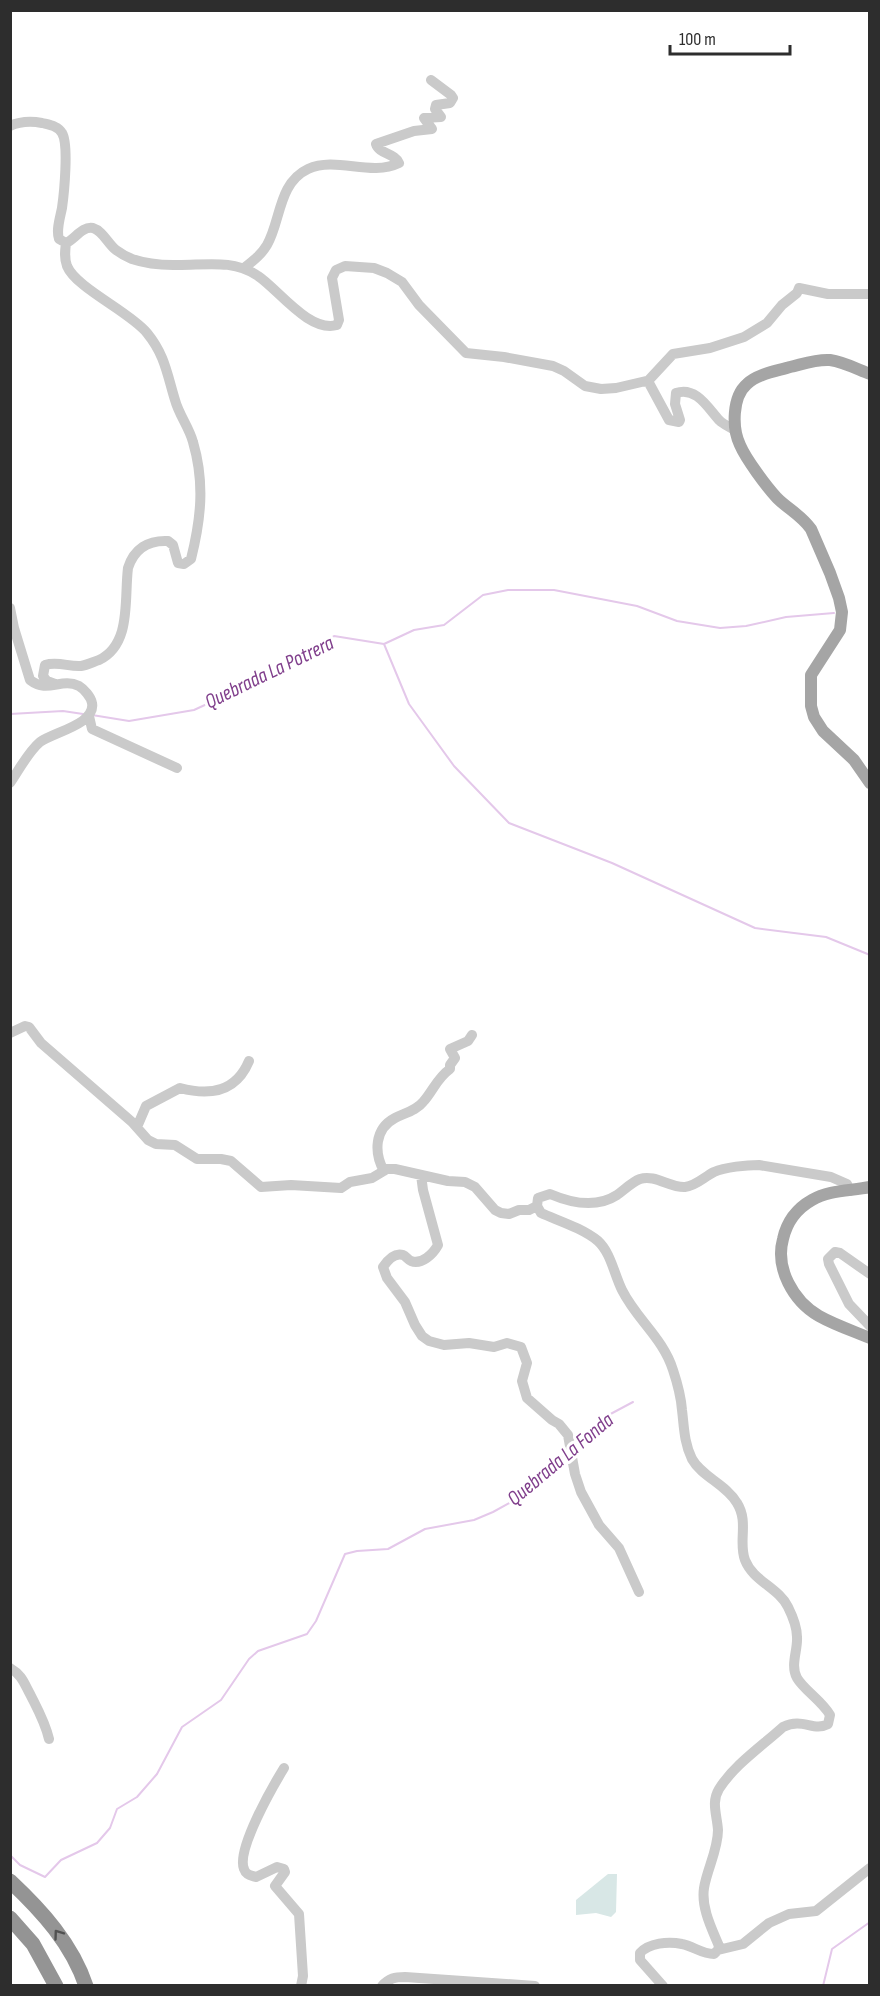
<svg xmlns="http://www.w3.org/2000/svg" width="880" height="1996" viewBox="0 0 880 1996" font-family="'Sofia Sans Condensed',sans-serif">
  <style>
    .green { fill: #d8e7e6 }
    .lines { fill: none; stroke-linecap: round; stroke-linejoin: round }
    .stream { stroke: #e4c8ea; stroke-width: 2 }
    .minor { stroke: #cacaca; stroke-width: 10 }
    .major { stroke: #a5a5a5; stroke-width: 12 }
    .highway { stroke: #949494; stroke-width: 15 }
    .oneway { stroke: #515151 }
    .labels { text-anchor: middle; stroke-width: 6; stroke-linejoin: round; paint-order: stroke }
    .water-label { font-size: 21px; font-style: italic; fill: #803f8c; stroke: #fff }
  </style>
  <rect width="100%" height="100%" fill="#fff"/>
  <!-- green -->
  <path class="green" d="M608 1874H617L616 1912 611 1917 596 1913 576 1915V1900Z"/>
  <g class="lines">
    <!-- stream -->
    <path class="stream" d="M384 644 409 704 454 766 509 823 612 863 755 928 826 937 870 955
      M10 714 63 711 83 714
      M92 715 129 721 194 710 257 681 334 636 384 644 414 630 444 625 483 595 508 590H554L637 606 677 621 720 628 746 626 786 617 834 613
      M573 1446 603 1418 633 1402
      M10 1855 20 1865 45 1877 61 1860 97 1843 110 1828 117 1809 137 1797 157 1774 182 1727 221 1700 249 1659 258 1651 307 1634 316 1621 345 1554 357 1551 388 1549 425 1529 474 1520 493 1512 513 1501 567 1452
      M823 1986 832 1949 870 1922"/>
    <!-- minor -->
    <path class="minor" d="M10 126C21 121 31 121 42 123 50 125 58 126 62 133 69 144 64 194 62 208 60 218 56 230 59 239L66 243C75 239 82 226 93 228 103 231 108 244 116 250 120 253 127 257 132 259 144 263 161 265 173 265 202 266 232 258 258 276 278 289 309 333 337 325L339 320 332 278 336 270 345 266 374 268 387 273 402 282 419 305 466 353 504 357 553 366 564 371 585 386 601 389 616 388 646 381 649 383 669 420 679 422 680 420 675 404 676 393C696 386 708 408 719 420 724 425 730 427 736 431
      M244 268C253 261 261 255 267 245 281 221 278 183 308 169 337 156 370 177 399 163 395 153 379 154 376 144L414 131 432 129 424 118 441 117 435 109 436 105 450 103 453 98 451 95 431 80
      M647 382 673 354 710 348 744 337 767 323 782 305 797 293 799 288 828 294H870
      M10 608 14 628 30 680C48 694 61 677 79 686 84 689 91 697 92 703 96 724 54 732 40 742 28 752 19 770 10 783
      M55 684 47 681 43 676 45 665C58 661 69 667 81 666 87 665 93 662 99 660 132 644 124 599 128 568 134 549 148 540 168 541L173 545 178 563 184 564 191 559C201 519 205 483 193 442 189 427 179 415 175 400 167 374 165 355 147 333 130 312 76 288 67 266 64 258 65 251 66 243
      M89 716 92 729 177 768
      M10 1033 25 1026 29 1027 41 1043 132 1122 148 1140 156 1144 175 1145 197 1159H221L231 1161 261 1187 291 1185 341 1188 350 1182 372 1178 387 1169H395L448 1181 465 1182 475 1187 495 1210 501 1213 509 1214 519 1210H529L537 1206
      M137 1127 146 1106 180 1088C210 1096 236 1092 249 1061
      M384 1171C374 1153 374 1129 395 1118 405 1113 417 1110 423 1102 433 1091 437 1078 450 1069V1065L455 1058 450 1049 468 1041 472 1035
      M421 1175 423 1190 438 1245C433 1254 422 1265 411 1261 408 1260 406 1256 403 1255 394 1252 387 1261 383 1267L387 1278 405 1302 415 1325 422 1336 429 1341 444 1345 469 1343 494 1347 507 1343 521 1347 527 1363 522 1381 527 1398 552 1420 559 1424 568 1435 575 1474 581 1492 599 1525 619 1548 639 1592
      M870 1274 840 1253 835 1252 828 1259 829 1264 849 1304 870 1326
      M10 1668C22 1675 24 1683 30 1694 38 1710 45 1722 49 1739
      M284 1768C273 1786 236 1850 244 1869 246 1875 250 1875 256 1877L277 1867 284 1869 285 1872 275 1886 299 1914 303 1976 301 1986
      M718 1950 743 1944 769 1923 789 1914 816 1911 870 1868
      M382 1986C389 1978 395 1977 405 1977L535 1986
      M663 1986 640 1960V1953C649 1943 668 1941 682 1944 693 1946 702 1954 714 1954L718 1950 719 1946C712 1929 701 1908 704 1888 707 1869 718 1850 718 1830 717 1815 711 1802 719 1789 734 1765 762 1746 783 1727 803 1717 813 1732 828 1724L830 1715C822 1701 804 1690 797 1678 790 1665 798 1650 797 1637 797 1628 792 1615 788 1607 779 1588 753 1581 745 1560 738 1542 749 1522 737 1503 726 1484 702 1477 692 1459 684 1443 684 1426 682 1410 681 1397 677 1382 673 1370 663 1338 637 1320 622 1290 614 1274 611 1253 598 1241 582 1228 559 1221 541 1213L537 1206 538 1198 550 1194C571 1203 597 1208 617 1195 624 1190 632 1182 640 1179 655 1174 670 1188 685 1187 696 1186 704 1177 714 1172 725 1167 747 1165 759 1165L831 1177 847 1184 850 1191"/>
    <!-- major -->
    <path class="major" d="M870 374C857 369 844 362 830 360 816 359 803 364 790 367 777 371 757 374 747 384 732 397 732 428 740 445 746 459 766 486 777 498 788 509 801 515 811 529L830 573 839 598 842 612 840 630 811 675V706L814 717 823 731 854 760 870 783
      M870 1187C850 1191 829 1190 812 1200 796 1209 787 1221 783 1239 775 1268 793 1301 819 1316 835 1325 853 1331 870 1338"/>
    <!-- highway -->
    <path class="highway" d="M10 1881C42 1911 72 1944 86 1986
      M10 1918 33 1944 56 1986"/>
  </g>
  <!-- one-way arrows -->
  <defs><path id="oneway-chevron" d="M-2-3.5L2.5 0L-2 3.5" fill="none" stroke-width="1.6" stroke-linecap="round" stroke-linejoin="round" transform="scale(1.5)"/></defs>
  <use class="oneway" href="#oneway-chevron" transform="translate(58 1934) rotate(-126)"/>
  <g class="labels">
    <!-- water labels -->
    <g class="water-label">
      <text transform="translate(269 672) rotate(-26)" y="7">Quebrada La Potrera</text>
      <text transform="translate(560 1459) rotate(-40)" y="7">Quebrada La Fonda</text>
    </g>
  </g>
  <!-- border -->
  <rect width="880" height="1996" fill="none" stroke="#2d2d2d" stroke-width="24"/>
  <!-- scale -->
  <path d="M670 45v9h120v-9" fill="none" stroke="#2d2d2d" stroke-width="3"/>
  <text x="679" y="45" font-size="18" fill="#2d2d2d" stroke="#ffffff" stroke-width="4.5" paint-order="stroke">100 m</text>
</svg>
